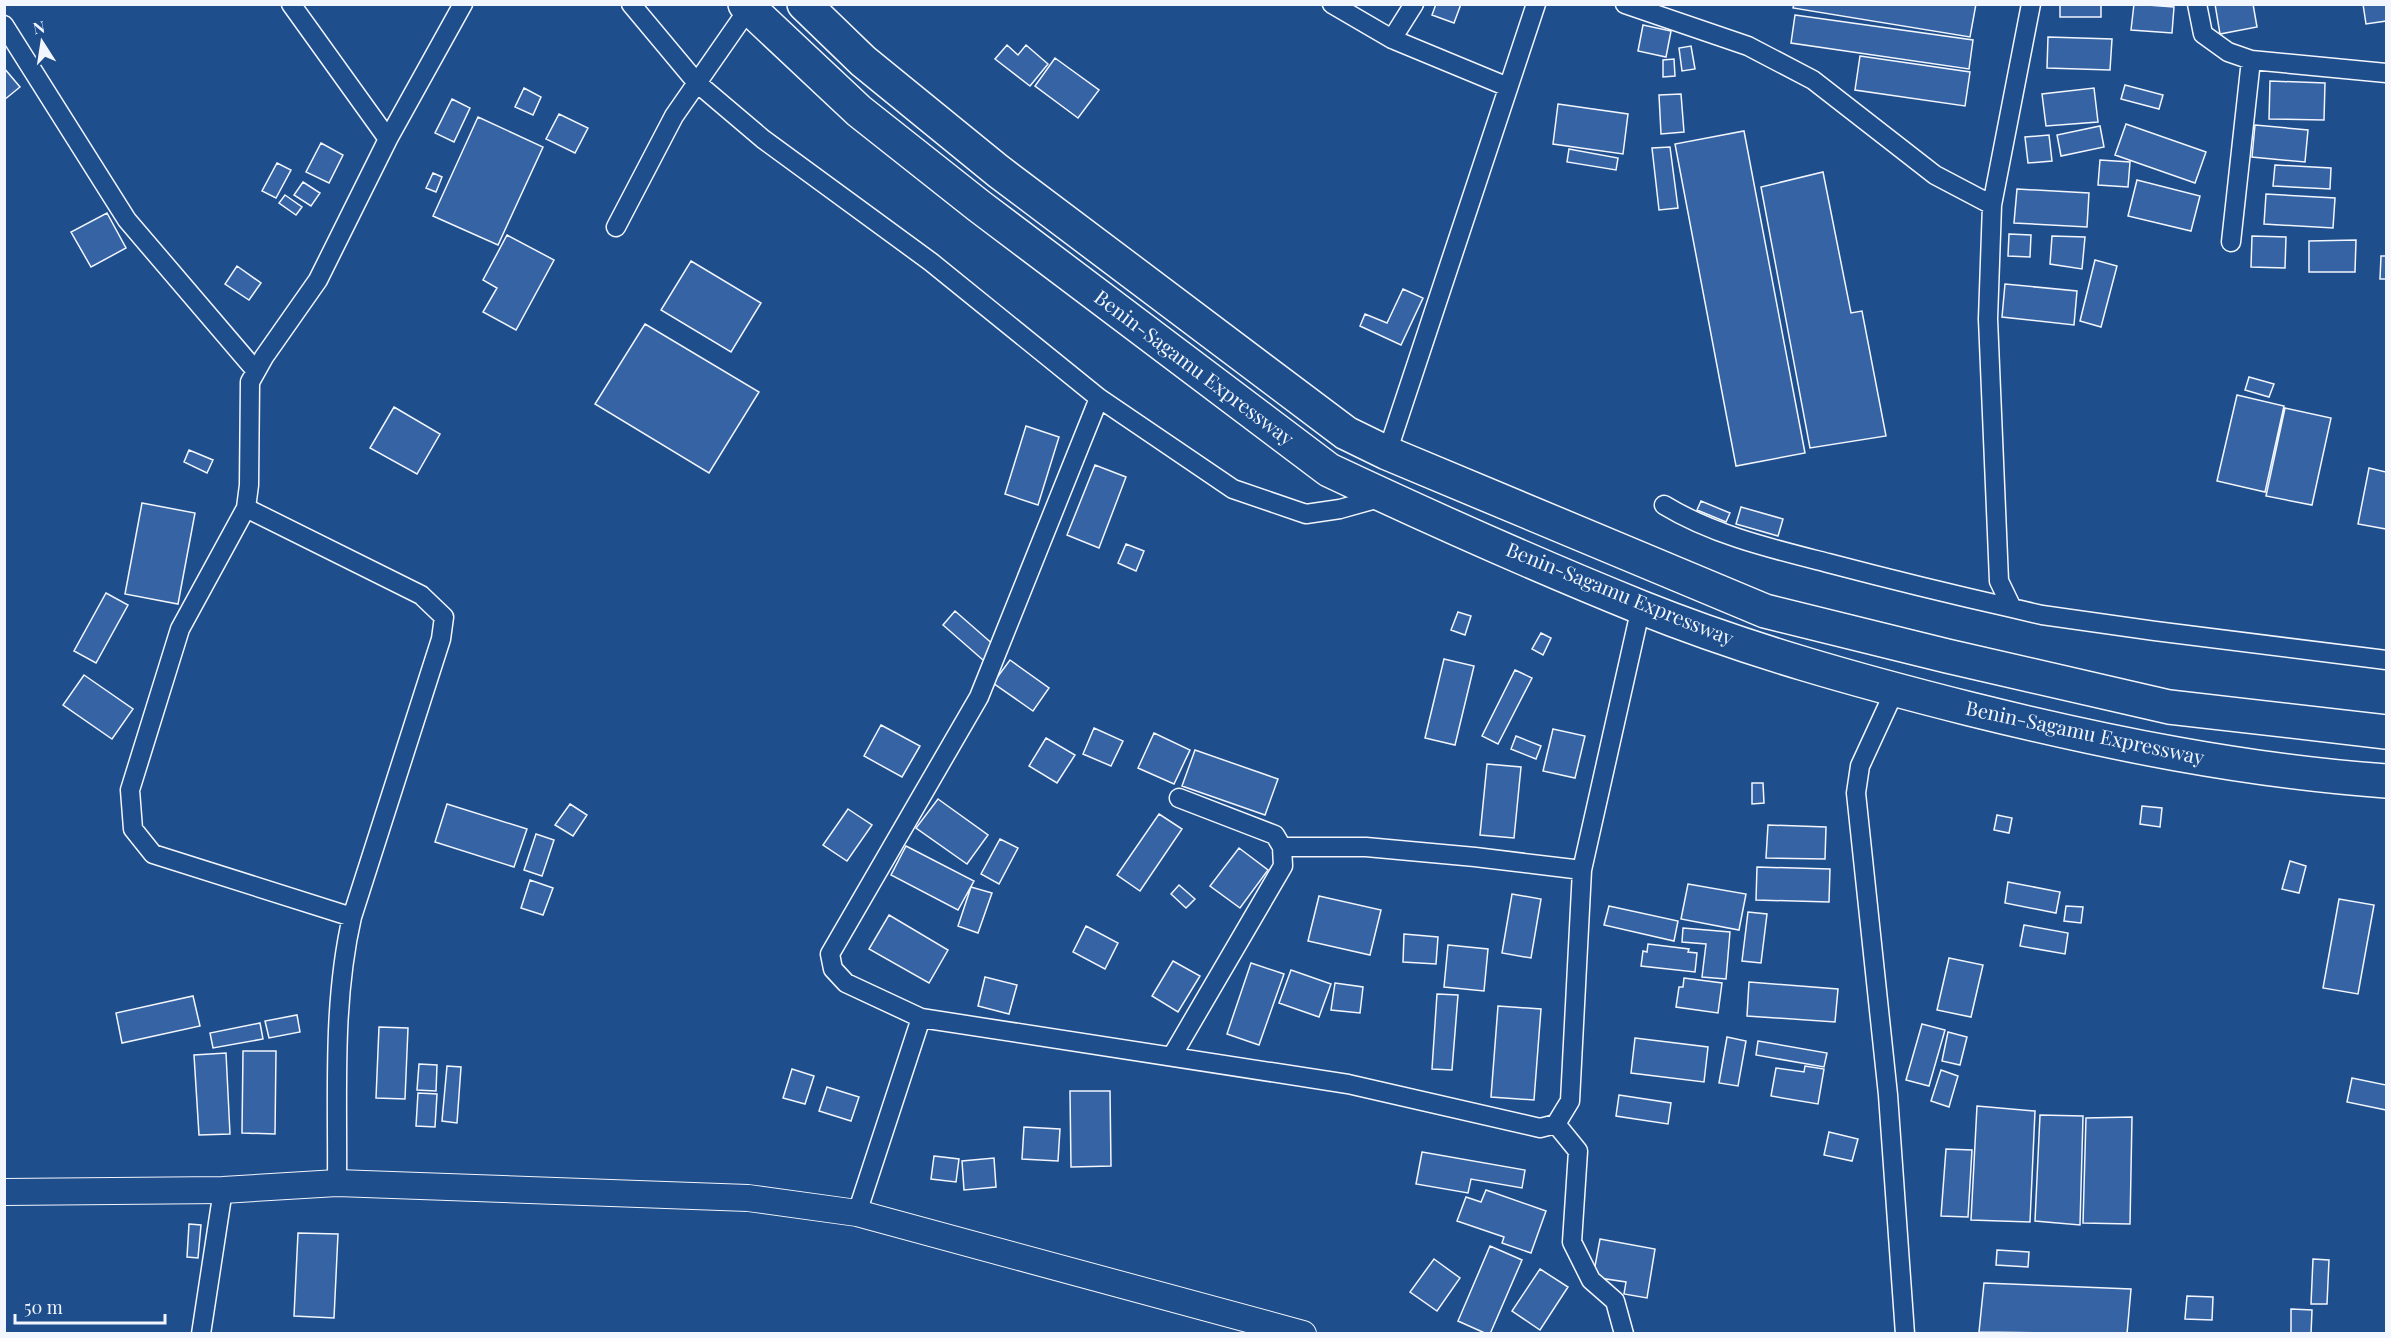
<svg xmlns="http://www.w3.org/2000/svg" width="2391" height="1338" viewBox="0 0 2391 1338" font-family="'Playfair Display',serif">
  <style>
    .building { fill: #3563a3; stroke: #f2f6ff; stroke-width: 1.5 }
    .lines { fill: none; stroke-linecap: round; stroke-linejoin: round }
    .street-casing { stroke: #f2f6ff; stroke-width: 21 }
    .secondary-casing { stroke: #f2f6ff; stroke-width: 28 }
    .highway-casing { stroke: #f2f6ff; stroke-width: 36 }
    .street { stroke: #1f4e8c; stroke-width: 18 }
    .secondary { stroke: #1f4e8c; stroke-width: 26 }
    .highway { stroke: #1f4e8c; stroke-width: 33 }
    .labels { text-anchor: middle; stroke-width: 4.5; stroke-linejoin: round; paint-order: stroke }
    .street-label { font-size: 20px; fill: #f2f6ff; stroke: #1f4e8c }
  </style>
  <rect width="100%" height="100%" fill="#1f4e8c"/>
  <!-- building -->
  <path class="building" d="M1436 4H1461L1454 23 1432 15Z
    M1794 4H1976L1970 37 1793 8Z
    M2060 4H2101V17H2060Z
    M2134 4 2174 7 2172 33 2131 30Z
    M2215 4H2253L2257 27 2220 34Z
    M2363 4H2386V21L2366 24Z
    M1795 15 1973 40 1969 69 1791 43Z
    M1643 25 1671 31 1666 57 1638 51Z
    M2048 37 2112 39 2110 70 2047 68Z
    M1007 45 1018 55 1026 45 1048 64 1030 86 995 59Z
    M1691 46 1695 69 1682 71 1679 48Z
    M1860 56 1970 72 1965 106 1855 90Z
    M1055 58 1099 90 1078 118 1035 86Z
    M1674 59 1675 76 1663 77V60Z
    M4 68 20 87 4 100Z
    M2270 81 2325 83 2324 120 2269 119Z
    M2125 85 2163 95 2159 109 2121 99Z
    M524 88 541 97 533 115 515 107Z
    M2094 88 2098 122 2046 126 2042 94Z
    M1681 94 1684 132 1661 134 1659 95Z
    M452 99 470 108 454 142 435 133Z
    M1558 104 1628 114 1623 154 1553 144Z
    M559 114 588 128 575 153 546 139Z
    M478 117 543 147 498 245 433 216Z
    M2126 124 2206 152 2195 183 2115 155Z
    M2255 125 2308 130 2305 162 2252 157Z
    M2100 126 2104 147 2061 156 2057 135Z
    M1744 131 1805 453 1736 466 1675 144Z
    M2049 135 2052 161 2028 163 2025 137Z
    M321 143 343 155 329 183 306 172Z
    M1670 147 1678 208 1659 210 1652 148Z
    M1569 149 1618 158 1616 170 1567 162Z
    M2100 160 2130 162 2128 187 2098 185Z
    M277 163 291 170 276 198 262 191Z
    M2275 165 2331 168 2330 189 2273 186Z
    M1823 172 1851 313 1862 311 1886 436 1810 448 1761 187Z
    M433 173 442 177 436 192 426 188Z
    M2137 180 2200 196 2191 231 2128 216Z
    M303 182 320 193 311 206 294 195Z
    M2017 189 2089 193 2087 227 2014 223Z
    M2266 194 2335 198 2333 228 2264 224Z
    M285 195 302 207 296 215 279 203Z
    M107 213 126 248 91 267 71 232Z
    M2009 234 2031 235 2030 257 2008 256Z
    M507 235 554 260 516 330 483 312 497 288 483 280Z
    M2052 236 2085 237 2082 269 2050 264Z
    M2252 236 2286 237 2285 268 2251 267Z
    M2356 240 2355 272H2309V241Z
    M2381 256H2386V279H2380Z
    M2095 260 2117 266 2101 327 2080 321Z
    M691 261 761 303 731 352 661 310Z
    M237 266 261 283 249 300 225 284Z
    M2005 284 2077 291 2074 325 2002 317Z
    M1403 289 1423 298 1401 345 1360 326 1365 314 1387 323Z
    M645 324 759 392 709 473 595 404Z
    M2249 377 2274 384 2269 397 2245 390Z
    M2237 395 2284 406 2265 492 2217 481Z
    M394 407 440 434 417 474 370 448Z
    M2285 408 2331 418 2312 505 2266 496Z
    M1026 426 1059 437 1038 505 1005 494Z
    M189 450 213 460 207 473 184 462Z
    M1095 465 1126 477 1099 548 1067 535Z
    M2369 468 2386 472V529L2358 524Z
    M1701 501 1730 513 1726 522 1697 510Z
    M142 503 195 513 178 604 125 594Z
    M1741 507 1783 519 1778 536 1736 524Z
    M1126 544 1144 551 1136 571 1118 563Z
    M106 593 128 605 96 663 74 651Z
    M955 611 995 646 983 660 943 625Z
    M1458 612 1471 616 1465 635 1451 630Z
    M1541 633 1551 638 1543 655 1532 649Z
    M1444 659 1474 666 1455 745 1425 738Z
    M1010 660 1049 688 1033 711 993 683Z
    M1515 670 1532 678 1498 744 1482 736Z
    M84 675 133 709 112 739 63 705Z
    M881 725 920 746 902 777 864 756Z
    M1094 728 1123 741 1111 766 1083 754Z
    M1553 729 1585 736 1575 778 1543 771Z
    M1154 733 1190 750 1174 784 1138 768Z
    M1516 736 1541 746 1536 759 1511 749Z
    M1046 738 1075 755 1057 783 1029 766Z
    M1195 750 1278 779 1265 815 1182 786Z
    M1487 764 1521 767 1514 838 1480 835Z
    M1752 783H1763L1764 803 1752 804Z
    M938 799 988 835 967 864 916 828Z
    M447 804 527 829 514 867 435 842Z
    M570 804 587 815 573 836 555 825Z
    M2142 806 2162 808 2160 827 2140 824Z
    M848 809 872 825 847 861 823 845Z
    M1159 814 1182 829 1140 891 1117 875Z
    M1997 815 2012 818 2009 833 1994 830Z
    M1768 825 1826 827 1825 859 1766 858Z
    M536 834 554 840 542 876 524 870Z
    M1000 839 1018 848 999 884 981 874Z
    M906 846 974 881 958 910 891 875Z
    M1239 848 1268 870 1240 908 1210 886Z
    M2290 861 2306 866 2299 893 2282 889Z
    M1757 867 1830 869 1829 902 1756 900Z
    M530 880 553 888 543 915 521 908Z
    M2008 882 2060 892 2056 913 2005 903Z
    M1688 884 1746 894 1739 930 1681 919Z
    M1179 885 1195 899 1186 908 1171 894Z
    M971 887 992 893 978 933 958 926Z
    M1512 894 1541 899 1531 958 1502 953Z
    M1319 896 1381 910 1370 955 1308 941Z
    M2339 899 2374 905 2358 994 2323 988Z
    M1609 906 1678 921 1674 941 1604 925Z
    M2066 906 2083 907 2081 923 2064 921Z
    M1748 912 1767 914 1761 963 1742 961Z
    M889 915 948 950 929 983 869 949Z
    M2024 925 2068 933 2065 954 2020 946Z
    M1086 926 1118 943 1105 969 1073 952Z
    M1683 928 1730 932 1726 979 1702 977 1706 944 1682 942Z
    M1404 934 1438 937 1436 964 1403 962Z
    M1648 944 1689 949 1688 952 1697 953 1695 972 1641 966 1643 951 1647 952Z
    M1448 945 1488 949 1484 991 1444 987Z
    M1949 958 1983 965 1971 1017 1937 1010Z
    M1173 961 1200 976 1178 1012 1152 996Z
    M1251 963 1284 974 1259 1045 1227 1034Z
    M1291 970 1331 984 1319 1017 1279 1003Z
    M985 977 1017 985 1009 1014 978 1006Z
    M1684 978 1722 983 1718 1013 1676 1007 1679 987H1683Z
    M1749 982 1838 989 1835 1022 1747 1016Z
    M1335 983 1363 987 1360 1013 1331 1010Z
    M1437 994 1458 995 1452 1070 1432 1069Z
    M193 996 200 1026 122 1043 116 1013Z
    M1498 1006 1541 1009 1534 1100 1491 1097Z
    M297 1015 300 1032 269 1038 265 1021Z
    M260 1023 263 1039 213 1048 210 1033Z
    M1922 1024 1945 1030 1929 1086 1906 1080Z
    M379 1027 408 1028 405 1099 376 1098Z
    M1948 1032 1967 1037 1960 1065 1942 1061Z
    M1727 1037 1746 1041 1738 1086 1719 1083Z
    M1635 1038 1708 1047 1704 1082 1631 1073Z
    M1758 1041 1827 1053 1824 1067 1756 1055Z
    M243 1051H276L275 1134 242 1133Z
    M226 1053 230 1134 199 1135 194 1055Z
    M419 1064 437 1065 436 1091 417 1090Z
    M447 1066 461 1067 457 1123 442 1121Z
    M1805 1066 1824 1069 1818 1104 1771 1096 1776 1068 1804 1072Z
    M792 1069 814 1076 805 1104 783 1098Z
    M1941 1070 1958 1076 1949 1107 1931 1101Z
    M2352 1078 2386 1085V1110L2347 1102Z
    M827 1087 859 1097 851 1121 819 1111Z
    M1070 1091H1110L1111 1166 1071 1167Z
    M418 1093 437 1094 435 1127 416 1126Z
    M1619 1095 1671 1103 1668 1124 1616 1116Z
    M1977 1106 2035 1111 2030 1222 1971 1220Z
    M2040 1115 2083 1116 2080 1225 2035 1221Z
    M2132 1117 2130 1224 2083 1223 2086 1118Z
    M1024 1127 1060 1129 1058 1161 1022 1159Z
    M1829 1132 1858 1139 1852 1161 1824 1155Z
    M1946 1149 1972 1150 1968 1217 1941 1216Z
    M1422 1152 1525 1170 1522 1188 1471 1179 1468 1193 1416 1184Z
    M934 1156 959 1159 956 1182 931 1179Z
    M994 1158 996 1187 964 1190 962 1161Z
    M1486 1190 1546 1211 1531 1253 1502 1243 1504 1237 1457 1221 1466 1197 1481 1202Z
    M189 1224 201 1225 198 1258 187 1257Z
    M298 1233 338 1234 334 1318 294 1316Z
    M1600 1239 1655 1249 1647 1298 1624 1294 1626 1282 1593 1277Z
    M1490 1246 1522 1260 1490 1334H1487L1458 1321Z
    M1997 1250 2029 1252 2028 1267 1996 1265Z
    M1434 1259 1460 1278 1437 1311 1410 1292Z
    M2313 1259 2329 1260 2327 1304H2311Z
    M1540 1269 1568 1287 1540 1330 1512 1311Z
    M1984 1283 2131 1289 2127 1334 1979 1332Z
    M2187 1296 2213 1297 2212 1320 2185 1319Z
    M2291 1309 2312 1310 2311 1334H2291Z"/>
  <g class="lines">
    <defs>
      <path id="street" d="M291 4 388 139
        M631 4 697 83 763 139 931 262 1099 398 1233 489 1306 514 1340 509 1383 497
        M1332 4 1392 39 1508 87
        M1625 4 1748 46 1813 80 1935 175 1992 205
        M2031 4 1992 205 1988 319 1999 581 2012 608 2042 615 2155 631 2386 660
        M2197 4 2203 34 2228 52 2251 60 2386 73
        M4 25 127 220 256 371
        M1392 39 1414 4
        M616 227 674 116 749 8
        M2231 242 2251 60
        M1099 398 979 697 830 954 833 969 846 983 921 1018 1348 1084 1540 1128 1556 1124 1570 1101 1582 870 1641 607
        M1387 453 1536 4
        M1664 505C1713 535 1773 549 1828 563 1889 579 1950 594 2012 608
        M246 508 421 595 444 617 441 639 352 917C332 1004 338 1095 337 1183
        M1895 690 1860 766 1856 793 1888 1095 1905 1334
        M1282 847H1366L1475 857 1582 870
        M352 917 153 854 133 829 130 790 180 629 246 508 249 485 250 382 264 357 318 280 388 139 463 4
        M1172 1056 1283 866 1282 847 1275 835 1179 798
        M1556 1124 1578 1151 1572 1242 1591 1280 1615 1301 1624 1334
        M857 1213 921 1018
        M201 1334 223 1190"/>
      <path id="secondary" d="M4 1192 223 1190 337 1183 748 1198 857 1213 1303 1334"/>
      <path id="highway" d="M745 4 859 111 979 206 1329 470C1431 518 1536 565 1640 607 1747 650 1859 681 1970 709 2107 743 2246 771 2386 781
        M804 4 863 61 998 171 1346 433 1387 453 1765 611 1947 656 2169 707 2386 732"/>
    </defs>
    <!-- street casing -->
    <use href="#street" class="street-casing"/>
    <!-- secondary casing -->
    <use href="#secondary" class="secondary-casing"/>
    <!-- highway casing -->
    <use href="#highway" class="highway-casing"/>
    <!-- street -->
    <use href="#street" class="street"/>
    <!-- secondary -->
    <use href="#secondary" class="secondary"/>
    <!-- highway -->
    <use href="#highway" class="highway"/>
  </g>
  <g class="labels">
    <!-- street labels -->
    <g class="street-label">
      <text transform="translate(1194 368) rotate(37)" y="7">Benin-Sagamu Expressway</text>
      <text transform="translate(1620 594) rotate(22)" y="7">Benin-Sagamu Expressway</text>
      <text transform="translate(2085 733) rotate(12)" y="7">Benin-Sagamu Expressway</text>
    </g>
  </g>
  <!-- border -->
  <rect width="2391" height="1338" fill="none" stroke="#f2f6ff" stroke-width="12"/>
  <!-- north arrow -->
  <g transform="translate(42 42) rotate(348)" stroke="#1f4e8c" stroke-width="4.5" paint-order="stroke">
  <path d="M0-4.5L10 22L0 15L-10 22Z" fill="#f2f6ff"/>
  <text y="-9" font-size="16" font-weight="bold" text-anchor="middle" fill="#f2f6ff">N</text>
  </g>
  <!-- scale -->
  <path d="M15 1314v9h150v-9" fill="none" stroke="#f2f6ff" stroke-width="3"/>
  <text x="24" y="1314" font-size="18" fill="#f2f6ff" stroke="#1f4e8c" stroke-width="4.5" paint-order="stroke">50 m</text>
</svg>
